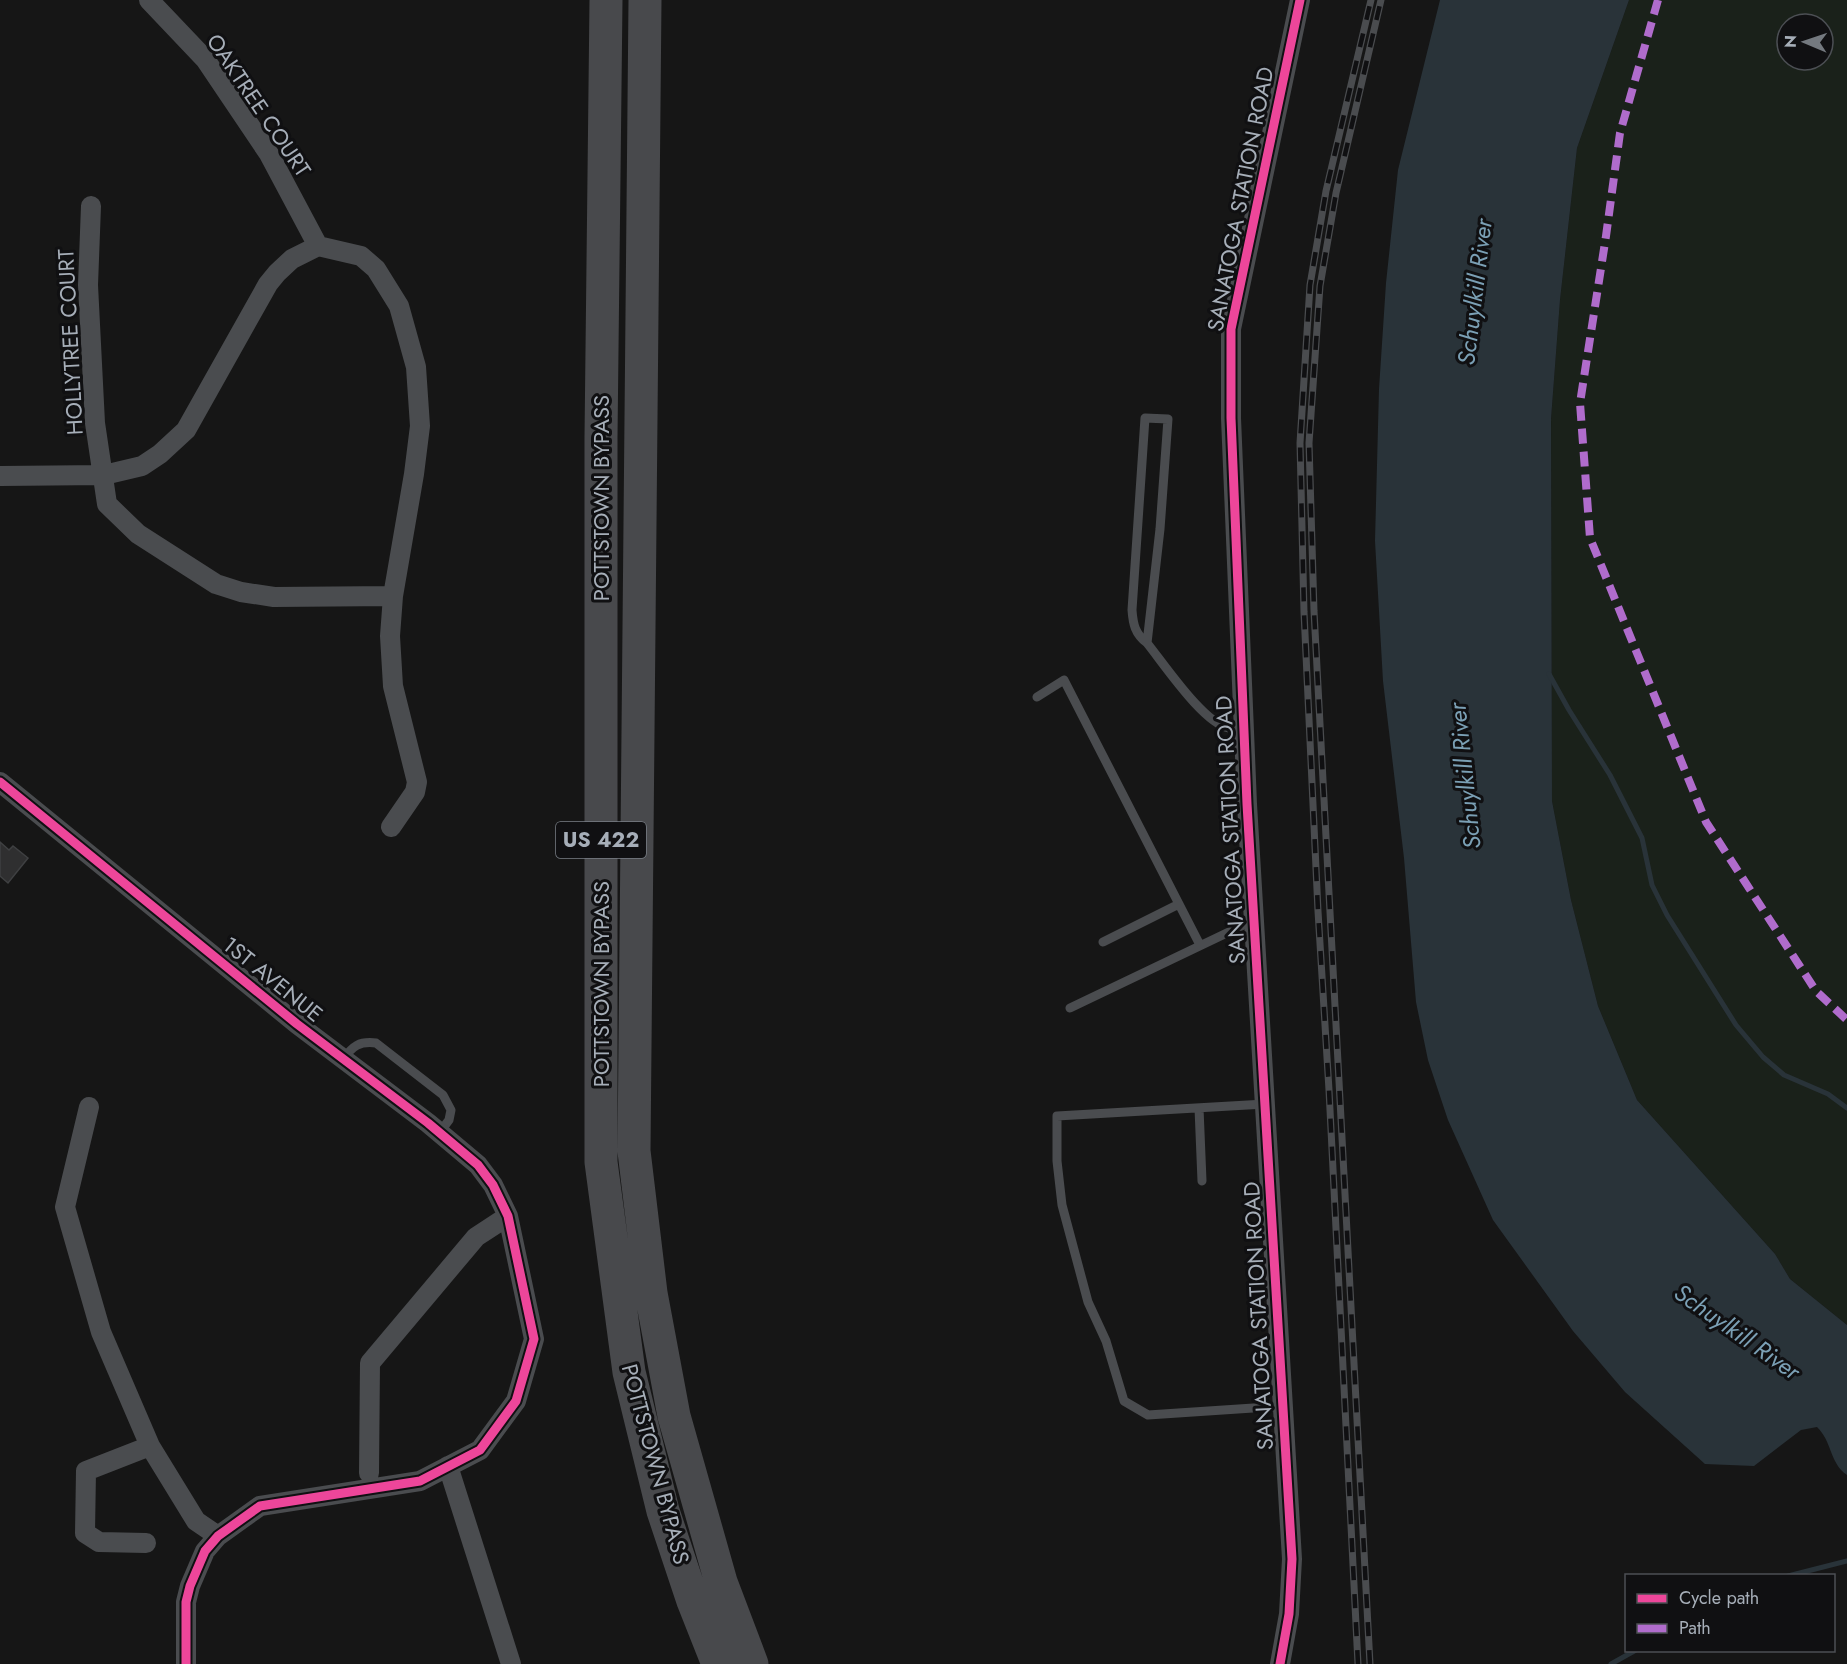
<svg xmlns="http://www.w3.org/2000/svg" width="1847" height="1664" viewBox="0 0 1847 1664" font-family="Jost,sans-serif">
  <style>
    .green { fill: #1a211a; fill-rule: evenodd }
    .water { fill: #293339 }
    .lines { fill: none; stroke-linecap: round; stroke-linejoin: round }
    .stream { stroke: #293339; stroke-width: 5 }
    .building { fill: #2f2f30; stroke: #3f4042; stroke-width: 1.5 }
    .lane { stroke: #4a4c4f; stroke-width: 9 }
    .street { stroke: #4a4c4f; stroke-width: 20 }
    .highway { stroke: #48494c; stroke-width: 33 }
    .rail-casing { stroke: #4a4c4f; stroke-width: 7 }
    .rail { stroke: #101012; stroke-width: 4.5; stroke-dasharray: 14; stroke-linecap: butt }
    .quiet { stroke: #b06ccc; stroke-width: 8; stroke-dasharray: 15 8; stroke-linecap: butt }
    .cycleway-casing { stroke: #101012; stroke-width: 13 }
    .cycleway { stroke: #ed469a; stroke-width: 9 }
    .labels { text-anchor: middle; stroke-width: 6; stroke-linejoin: round; paint-order: stroke }
    .shield { fill: #101012; stroke: #797f86; stroke-width: 1.5 }
    .shield-label { font-size: 21px; font-weight: bold; fill: #a6aeb8 }
    .street-label { font-size: 22px; fill: #a6aeb8; stroke: #101012 }
    .water-label { font-size: 24px; font-style: italic; fill: #7ba0b5; stroke: #101012 }
  </style>
  <rect width="100%" height="100%" fill="#161616"/>
  <!-- green -->
  <path class="green" d="M1629 0H1847V1325L1790 1279 1775 1254 1637 1100 1598 1006 1571 900 1552 801 1551 419 1560 300 1577 148ZM1787 24H1823V60H1787Z"/>
  <!-- water -->
  <path class="water" d="M1440 0H1629L1577 148 1560 300 1551 419 1552 801 1571 900 1598 1006 1637 1100 1775 1254 1790 1279 1847 1325V1475C1830 1464 1832 1441 1817 1427L1801 1430 1754 1466 1705 1464 1625 1392 1573 1331 1493 1220 1448 1120 1428 1060 1416 1002 1404 858 1383 681 1375 541 1379 389 1386 283 1398 170Z"/>
  <g class="lines">
    <!-- stream -->
    <path class="stream" d="M1549 674 1569 710 1610 775 1642 838 1652 885 1667 915 1736 1025 1763 1057 1784 1075 1828 1094 1847 1108
      M1788 1576 1847 1561
      M1611 1664 1636 1650"/>
  </g>
  <!-- building -->
  <path class="building" d="M0 842 9 850 13 846 28 858 8 883 0 876Z"/>
  <g class="lines">
    <!-- lane -->
    <path class="lane" d="M1147 643 1160 529 1168 419 1145 418 1132 610C1133 624 1135 634 1147 643 1164 664 1204 724 1229 728 1234 729 1239 728 1244 728
      M1037 697 1064 680 1200 945
      M1103 942 1179 904
      M1070 1008 1254 920
      M343 1059C353 1046 359 1041 376 1043L443 1095 451 1110 449 1120 440 1132
      M1265 1104 1057 1116V1161L1062 1205 1088 1302 1106 1341 1124 1401 1148 1415 1283 1406
      M1199 1108 1202 1181"/>
    <!-- street -->
    <path class="street" d="M149 0 205 59 269 154 318 246
      M91 206 88 285 95 423 107 504 138 534 216 584 241 592 274 597 393 596
      M0 476 104 475 142 466 160 454 186 430 268 284 277 273 292 259 318 246 361 256 376 269 399 306 416 367 420 426 414 474 393 596 390 636 393 686 417 782 415 792 391 827
      M0 782 297 1024 428 1123 478 1165 493 1185 508 1216 534 1339 516 1401 480 1450 420 1481 260 1506 218 1536 205 1551 190 1586 186 1602V1664
      M89 1107 65 1207 101 1332 150 1446 196 1521 218 1536
      M448 1466 511 1664
      M369 1473 370 1363 476 1237 508 1216
      M146 1543 99 1542 85 1533 86 1471 150 1446
      M1280 1664 1289 1614 1292 1559 1247 804 1231 418V329L1300 0"/>
    <!-- highway -->
    <path class="highway" d="M606 0 601 438V1162L629 1372 663 1511 693 1601 718 1664
      M645 0 634 1151 651 1293 674 1416 721 1582 752 1664"/>
    <defs>
      <path id="rail" d="M1358 1664 1329 1090 1318 911 1304 612 1300 443 1310 285 1326 191 1371 0
        M1370 1664 1314 611 1309 443 1320 286 1336 193 1381 0"/>
    </defs>
    <!-- rail casing -->
    <use href="#rail" class="rail-casing"/>
    <!-- rail -->
    <use href="#rail" class="rail"/>
    <!-- quiet -->
    <path class="quiet" d="M1658 0 1620 133 1606 236 1580 403 1590 538 1706 822 1816 991 1847 1020"/>
    <defs>
      <path id="cycleway" d="M0 782 297 1024 428 1123 478 1165 493 1185 508 1216 534 1339 516 1401 480 1450 420 1481 260 1506 218 1536 205 1551 190 1586 186 1602V1664
        M1280 1664 1289 1614 1292 1559 1247 804 1231 418V329L1300 0"/>
    </defs>
    <!-- cycleway casing -->
    <use href="#cycleway" class="cycleway-casing"/>
    <!-- cycleway -->
    <use href="#cycleway" class="cycleway"/>
  </g>
  <g class="labels">
    <!-- shield labels -->
    <rect class="shield" x="556" y="822" width="90" height="36" rx="4.5"/>
    <g class="shield-label">
      <text x="601" y="847">US 422</text>
    </g>
    <!-- street labels -->
    <g class="street-label">
      <text transform="translate(259 105) rotate(56)" y="8">OAKTREE COURT</text>
      <text transform="translate(1240 199) rotate(-79)" y="8">SANATOGA STATION ROAD</text>
      <text transform="translate(70 342) rotate(-93)" y="8">HOLLYTREE COURT</text>
      <text transform="translate(601 498) rotate(-90)" y="8">POTTSTOWN BYPASS</text>
      <text transform="translate(1230 830) rotate(-93)" y="8">SANATOGA STATION ROAD</text>
      <text transform="translate(273 979) rotate(39)" y="8">1ST AVENUE</text>
      <text transform="translate(601 984) rotate(-90)" y="8">POTTSTOWN BYPASS</text>
      <text transform="translate(1258 1316) rotate(-93)" y="8">SANATOGA STATION ROAD</text>
      <text transform="translate(656 1464) rotate(75)" y="8">POTTSTOWN BYPASS</text>
    </g>
    <!-- water labels -->
    <g class="water-label">
      <text transform="translate(1475 292) rotate(-83)" y="8">Schuylkill River</text>
      <text transform="translate(1465 776) rotate(-96)" y="8">Schuylkill River</text>
      <text transform="translate(1737 1332) rotate(35)" y="8">Schuylkill River</text>
    </g>
  </g>
  <!-- legend -->
  <rect x="1625" y="1574" width="210" height="78" fill="#101012" stroke="#4c4f54" stroke-width="1.5"/>
  <rect x="1637" y="1594" width="30" height="9" fill="#ed469a" stroke="#4c4f54" stroke-width="1.5"/>
  <text x="1679" y="1604" font-size="18" fill="#a6aeb8">Cycle path</text>
  <rect x="1637" y="1624" width="30" height="9" fill="#b06ccc" stroke="#4c4f54" stroke-width="1.5"/>
  <text x="1679" y="1634" font-size="18" fill="#a6aeb8">Path</text>
  <!-- north arrow -->
  <g transform="translate(1805 42) rotate(272)"><circle r="28" fill="#101012" stroke="#4c4f54" stroke-width="1.5"/>
  <path d="M0-4.5L10 22L0 15L-10 22Z" fill="#74797f"/>
  <text y="-9" font-size="16" font-weight="bold" text-anchor="middle" fill="#a6aeb8">N</text>
  </g>
</svg>
